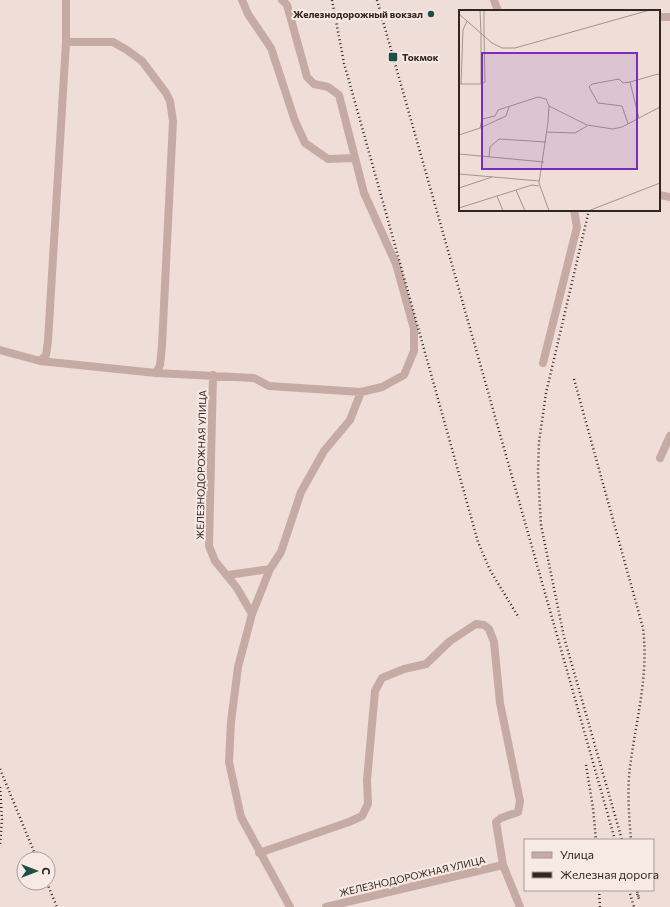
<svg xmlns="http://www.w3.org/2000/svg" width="670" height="907" viewBox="0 0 670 907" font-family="Commissioner,sans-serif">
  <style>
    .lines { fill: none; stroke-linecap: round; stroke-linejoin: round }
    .minor { stroke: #c6aba4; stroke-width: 8 }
    .rail { stroke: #322625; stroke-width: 2.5; stroke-dasharray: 1 3; stroke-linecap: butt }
    .poi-dot { fill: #1d5047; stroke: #f7e9e3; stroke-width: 1.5 }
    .labels { text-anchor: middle; stroke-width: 4; stroke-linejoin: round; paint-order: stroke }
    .poi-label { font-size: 10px; font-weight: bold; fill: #322625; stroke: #f7e9e3; text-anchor: end }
    .street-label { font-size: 10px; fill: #322625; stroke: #f7e9e3 }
    .inset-road { fill: none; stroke: #a39490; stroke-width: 1 }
    .view { fill: #7b2cbf; fill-opacity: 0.15; stroke: #7b2cbf; stroke-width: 2 }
    .inset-edge { fill: none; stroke: #322625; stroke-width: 2 }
  </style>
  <rect width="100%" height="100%" fill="#efded7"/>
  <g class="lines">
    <!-- minor -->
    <path class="minor" d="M242 0 248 14 271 48 295 121 305 143 328 159 355 158
      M494 0 498 11
      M659 17H670
      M66 42H113L127 50 142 61 166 93 170 101 173 121 162 346 160 365 156 373
      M659 195 670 197
      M0 350 40 361 156 373 254 378 269 386 361 392 382 387 404 375 414 351V329L396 264 364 193 339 95 328 87 314 84 307 77 287 5 282 0
      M40 361 46 355 48 341 66 42V0
      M543 363 577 227 574 210
      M213 375 209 546 215 561 237 588 252 614
      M660 458 670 436
      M228 575 270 569
      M259 853 349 822 362 816 368 804 367 780 375 691 382 678 404 669 426 664 450 641 476 624 484 625 489 629 494 642 500 703 520 801 518 812 501 818 496 822 503 865
      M290 907 241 817 229 762 231 722 238 667 252 614 270 569 281 552 301 492 324 451 350 420 361 392
      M326 907 503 865 520 907"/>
    <!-- rail -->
    <path class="rail" d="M332 0 344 63 478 542 490 570 519 618
      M377 0 615 840
      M589 210 546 393 539 442 538 472 541 525 564 637 622 840
      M574 379 643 628C649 675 636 720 630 767 627 791 629 816 631 840
      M586 765 593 808 596 840
      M0 769 37 859
      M0 787 2 819 0 845
      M47 883 57 907
      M599 890 600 907
      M629 890 634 907
      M636 890 639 899 637 890"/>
  </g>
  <!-- markers -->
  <g class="poi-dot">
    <circle cx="431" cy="14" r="4"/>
    <rect x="388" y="52" width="10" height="10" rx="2"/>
  </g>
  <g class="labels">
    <!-- poi labels -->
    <g class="poi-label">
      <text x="423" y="18">Железнодорожный вокзал</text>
      <text x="402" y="61" text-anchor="start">Токмок</text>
    </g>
    <!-- street labels -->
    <g class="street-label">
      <text transform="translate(201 465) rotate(-89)" y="4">ЖЕЛЕЗНОДОРОЖНАЯ УЛИЦА</text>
      <text transform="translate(412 876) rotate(-13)" y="4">ЖЕЛЕЗНОДОРОЖНАЯ УЛИЦА</text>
    </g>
  </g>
  <!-- overview -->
  <g transform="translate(459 10)">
    <rect width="201" height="201" fill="#efded7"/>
    <path class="inset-road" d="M21 0 22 23M0 4 33 33 43 38H56L191 0M22 23V74M25 26V0M0 74H22M2 74 4 20 8 11M22 74 26 72 25 26M90 96 128 115 154 119 163 117 201 97M180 108 171 72 199 64 201 66M169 114 163 96 139 93 130 77 133 74 160 69 164 73 171 72M21 118 47 106 50 97M87 122 116 123 128 116M0 125 21 118 23 109 36 106 39 100 79 87 87 89 90 96 89 112 80 173 90 201M0 144 85 152M30 147 31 137 40 129 87 132M0 164 80 171M0 178 33 167M57 180 66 201M38 186 44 201M0 198 73 175 80 176M129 201 201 173"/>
    <path class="view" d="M23 43H178V159H23Z"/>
    <rect width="201" height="201" class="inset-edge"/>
  </g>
  <!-- legend -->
  <rect x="524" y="839" width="130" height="52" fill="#f7e9e3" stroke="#a89b97"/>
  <rect x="532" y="852" width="20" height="6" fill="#c6aba4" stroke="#a89b97"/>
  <text x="560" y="859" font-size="12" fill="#322625">Улица</text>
  <rect x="532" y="872" width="20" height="6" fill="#322625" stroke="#a89b97"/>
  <text x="560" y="879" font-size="12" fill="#322625">Железная дорога</text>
  <!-- north arrow -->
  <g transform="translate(36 871) rotate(90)"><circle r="19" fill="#f7e9e3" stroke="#a89b97"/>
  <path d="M0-3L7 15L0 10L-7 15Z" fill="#1d5047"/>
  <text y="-6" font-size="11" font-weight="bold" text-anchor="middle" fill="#322625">С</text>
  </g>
</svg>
